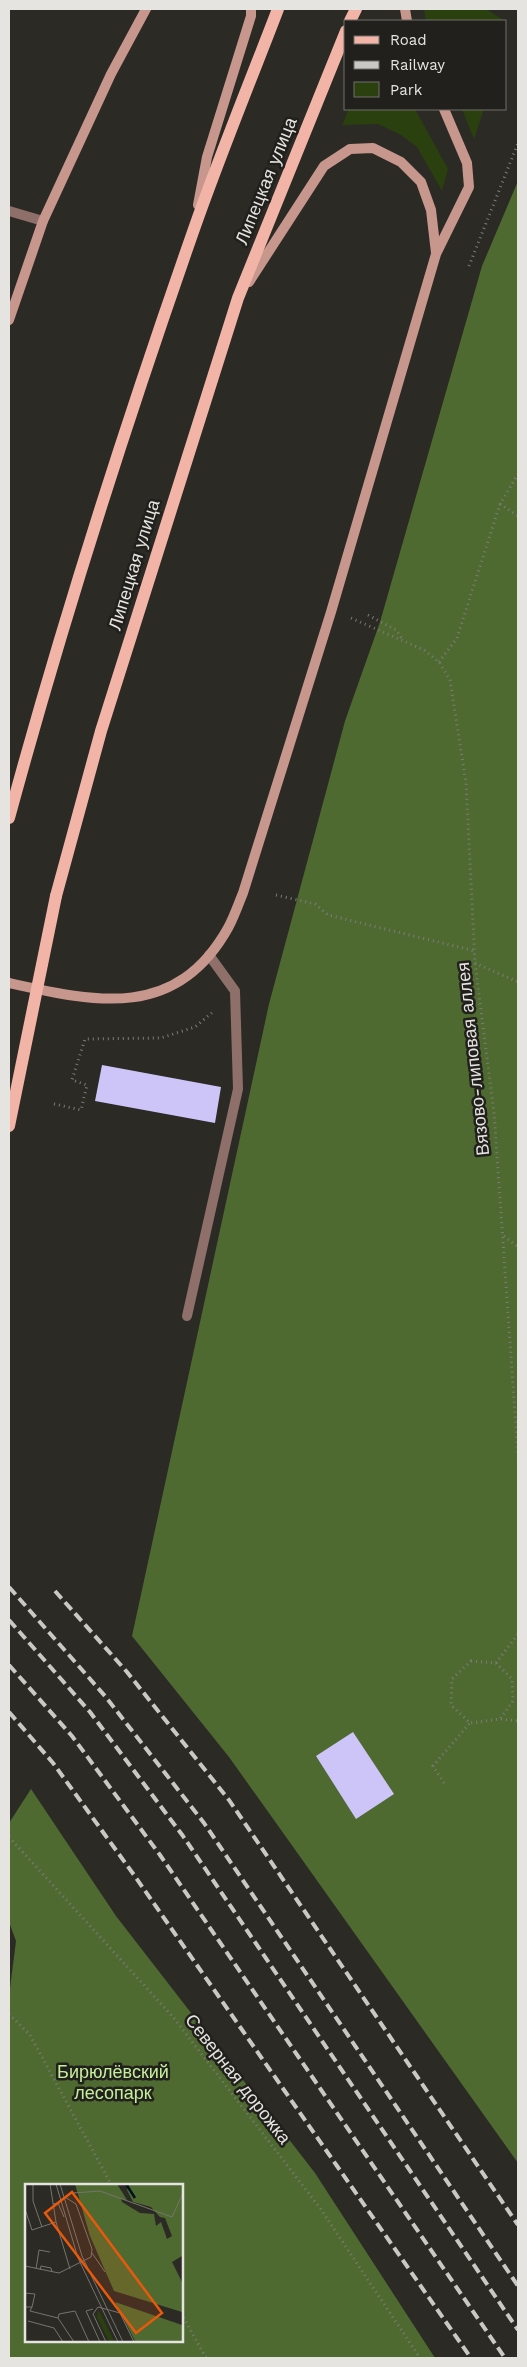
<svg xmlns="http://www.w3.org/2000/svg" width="527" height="2367" viewBox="0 0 527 2367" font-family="'Work Sans',sans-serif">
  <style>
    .green { fill: #2a400e }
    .forest { fill: #4e6a31; fill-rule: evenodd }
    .building { fill: #cdc5f8 }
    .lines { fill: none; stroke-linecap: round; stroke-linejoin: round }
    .path { stroke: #7d7c78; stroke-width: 3; stroke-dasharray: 1 4; stroke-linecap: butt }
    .lane { stroke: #8e6f69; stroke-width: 10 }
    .secondary { stroke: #c7968d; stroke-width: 10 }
    .primary { stroke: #f3b4a8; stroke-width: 12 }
    .rail { stroke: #c9c8c5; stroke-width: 4; stroke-dasharray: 10 5; stroke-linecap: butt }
    .primary-bridge { stroke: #f3b4a8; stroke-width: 12 }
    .labels { text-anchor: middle; stroke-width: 5; stroke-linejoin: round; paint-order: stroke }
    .street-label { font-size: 18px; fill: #e5e4e1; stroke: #22201c }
    .park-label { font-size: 18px; fill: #c3ef9a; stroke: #22201c }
    .inset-river { fill: none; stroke: #00121d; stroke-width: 2.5 }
    .inset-road { fill: none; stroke: #757470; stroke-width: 1 }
    .view { fill: #e8590c; fill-opacity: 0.15; stroke: #e8590c; stroke-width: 2.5 }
    .inset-edge { fill: none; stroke: #e5e4e1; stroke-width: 2.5 }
  </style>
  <rect width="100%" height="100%" fill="#2b2a25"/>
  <!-- green -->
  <path class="green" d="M424 9H486L505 21H426Z
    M349 109H415L448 169 442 191 417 147 401 135 378 124 342 125Z
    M462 109H484L474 139Z"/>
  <!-- forest -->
  <path class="forest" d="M518 181V2163L229 1757 132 1636 269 1004 345 721 380 622 482 266Z
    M31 1789 116 1916 315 2173 435 2358H9V1996L16 1941 9 1922V1823ZM26 2186H181V2341H26Z"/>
  <!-- building -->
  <path class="building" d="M102 1065 221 1087 215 1123 95 1101Z
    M353 1732 394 1794 356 1819 316 1756Z"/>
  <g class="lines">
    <!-- path -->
    <path class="path" d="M469 266 518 143
      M500 504 518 516
      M368 615 396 630 403 640
      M351 618 424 650 439 662 450 680 466 783 475 963 494 1113 518 1457
      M439 662 457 638 500 504 518 474
      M276 895 315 904 328 915 475 951
      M475 963 518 982
      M54 1104 81 1110 87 1085 72 1080 85 1039 161 1038 195 1027 214 1011
      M504 1236 518 1247
      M471 1661 496 1663 512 1679 513 1701 500 1719 470 1723 451 1705 452 1679Z
      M496 1663 518 1634
      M501 1719 518 1721
      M444 1783 433 1766 470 1723
      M9 1837 173 2017 320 2208 420 2358
      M9 2014 30 2035 112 2186
      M181 2313 206 2358"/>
    <!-- lane -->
    <path class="lane" d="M9 211 43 221
      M187 1316 238 1089 235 991 209 955"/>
    <!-- secondary -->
    <path class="secondary" d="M405 9 407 21
      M198 205 207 157 251 16V9
      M249 282 324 166 350 149 373 148 401 162 421 182 431 210 436 253
      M9 320 43 221 111 74 146 9
      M9 983C95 1002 176 1021 228 928 234 917 238 905 243 893L331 612 436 254 469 187 467 163 444 109"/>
    <!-- primary -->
    <path class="primary" d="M350 21 356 9
      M9 818C63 619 126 423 194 229 220 155 250 82 278 9
      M56 896 101 731 238 298 346 31"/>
    <!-- rail -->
    <path class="rail" d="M9 1587 105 1696 204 1823 518 2286
      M55 1591 127 1672 229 1800 518 2225
      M9 1620 90 1712 183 1836 518 2330
      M9 1665 72 1736 160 1855 505 2358
      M9 1712 53 1763 134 1875 471 2358"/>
    <!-- primary-bridge -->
    <path class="primary-bridge" d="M9 1126 56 896"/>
  </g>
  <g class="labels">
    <!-- street labels -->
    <g class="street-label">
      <text transform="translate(266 181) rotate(-68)" y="6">Липецкая улица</text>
      <text transform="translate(134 565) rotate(-73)" y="6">Липецкая улица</text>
      <text transform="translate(473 1059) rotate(-96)" y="6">Вязово-липовая аллея</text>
      <text transform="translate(238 2079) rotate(52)" y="6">Северная дорожка</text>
    </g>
    <!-- park labels -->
    <g class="park-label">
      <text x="113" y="2078">Бирюлёвский<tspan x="113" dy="21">лесопарк</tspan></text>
    </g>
  </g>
  <!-- overview -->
  <g transform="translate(25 2184)">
    <rect width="158" height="158" fill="#2b2a25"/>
    <path d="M73 127 75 129 89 157H84L72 133Z" fill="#2a400e"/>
    <path d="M50 0H92L102 16 96 15 97 18 115 29 129 30 131 42 136 38 142 55 147 52 140 34 135 33 126 23 108 18 102 6 104 0H157V72L147 78 157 98V128L89 107 65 52ZM90 118 157 141V157H110Z" fill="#4e6a31"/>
    <path class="inset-river" d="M101 0 110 14"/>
    <path class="inset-road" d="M8 0V17L17 43M25 0 31 38 45 85M31 0 53 74 93 158M35 0 57 72 98 158M48 9 75 7 147 33 158 9M28 20 33 19 39 33M0 25 7 46 31 38M67 69 80 88M0 82 34 89 66 73 67 65 51 20 40 13M11 85 14 66 25 68M15 86 16 82 26 84 27 88M0 109 10 110 7 123M0 123H7L5 127 33 134 49 158M68 125 61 127 75 158M33 134 34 130 50 127 64 158M3 137 29 144 38 158M81 158 68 130 73 123 95 129 109 158"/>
    <path class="view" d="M47 8 137 129 111 149 20 29Z"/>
    <rect width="158" height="158" class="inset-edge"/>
  </g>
  <!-- border -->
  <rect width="527" height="2367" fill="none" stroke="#e5e4e1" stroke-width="20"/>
  <!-- legend -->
  <rect x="344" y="20" width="162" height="90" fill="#22201c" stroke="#706e6b"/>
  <rect x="354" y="36" width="25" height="8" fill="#f3b4a8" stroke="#706e6b"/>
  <text x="390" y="45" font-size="15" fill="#e5e4e1">Road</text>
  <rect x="354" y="61" width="25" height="8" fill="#c9c8c5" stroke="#706e6b"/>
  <text x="390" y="70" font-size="15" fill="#e5e4e1">Railway</text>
  <rect x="354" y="82" width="25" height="15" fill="#2a400e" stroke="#706e6b"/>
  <text x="390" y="95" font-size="15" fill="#e5e4e1">Park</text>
</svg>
